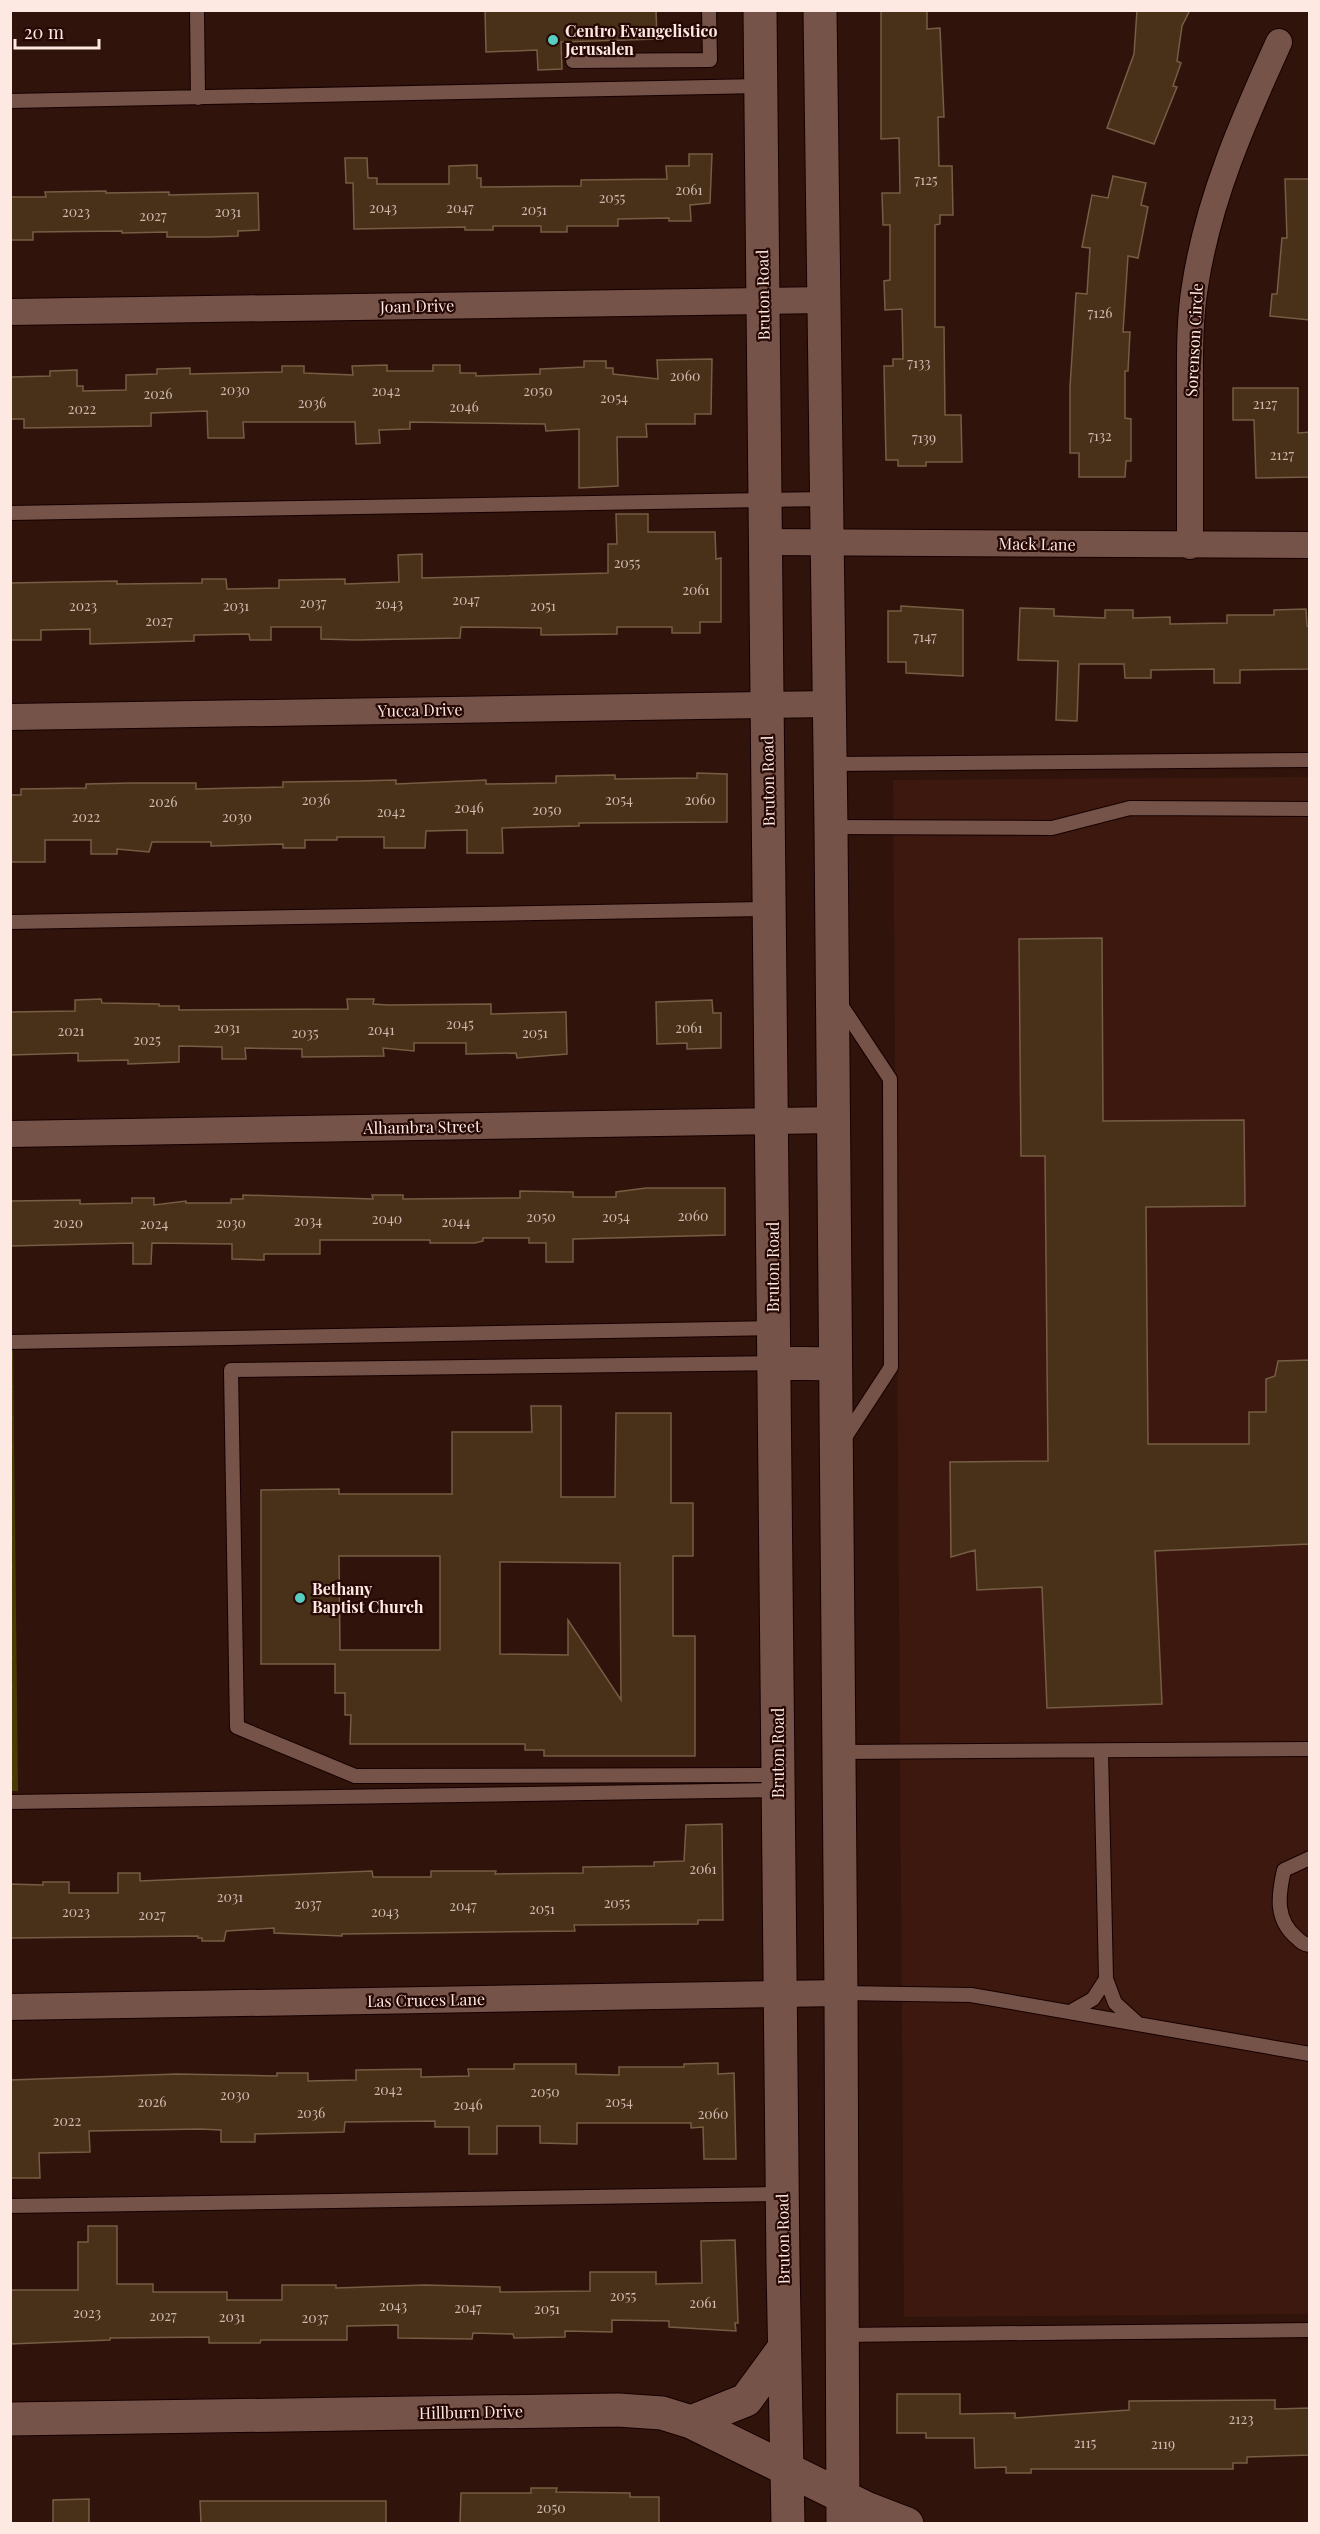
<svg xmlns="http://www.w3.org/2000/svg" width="1320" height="2534" viewBox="0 0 1320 2534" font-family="'Playfair Display',serif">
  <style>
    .built { fill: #3c180f }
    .park { fill: url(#park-tufts) }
    .building { fill: #493119; stroke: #765d44; stroke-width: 1.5; fill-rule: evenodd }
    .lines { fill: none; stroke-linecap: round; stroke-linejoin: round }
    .lane-casing { stroke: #160100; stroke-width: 16 }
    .street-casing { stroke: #160100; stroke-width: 28 }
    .secondary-casing { stroke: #160100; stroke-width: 35 }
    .lane { stroke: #765349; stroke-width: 14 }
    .street { stroke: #765349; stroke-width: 26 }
    .secondary { stroke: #765349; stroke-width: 33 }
    .poi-dot { fill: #57cec1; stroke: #260904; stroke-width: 2 }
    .labels { text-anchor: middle; stroke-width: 4.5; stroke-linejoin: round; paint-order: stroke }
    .number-label { font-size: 14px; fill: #d0bab0 }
    .poi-label { font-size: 16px; font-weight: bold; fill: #fde8e2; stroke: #260904; text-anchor: start }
    .street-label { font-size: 16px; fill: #fde8e2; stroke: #260904 }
  </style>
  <defs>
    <pattern id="park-tufts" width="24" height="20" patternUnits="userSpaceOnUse" patternTransform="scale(1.5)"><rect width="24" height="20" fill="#493c02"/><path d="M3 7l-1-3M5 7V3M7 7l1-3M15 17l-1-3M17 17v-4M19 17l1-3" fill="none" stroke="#645827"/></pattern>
  </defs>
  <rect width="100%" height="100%" fill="#30130b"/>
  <!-- built -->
  <path class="built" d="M1309 777V2314L904 2317 893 780Z"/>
  <!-- park -->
  <path class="park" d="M10 1350H13L18 1791H11Z"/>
  <!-- building -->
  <path class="building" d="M485 10H656L657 39 561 42 562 69 538 70 537 50 486 52Z
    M881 10H927V29L940 28 944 117H938L939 166H952L953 215H940V224L935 225V327H944L945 415H961L962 462H926V466H898V460H886L884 366H893V359H903L902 309 885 310 884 281 890 280V225H883L882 193H900L899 138 881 139Z
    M1137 10H1190L1182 26 1177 61 1181 63 1173 86 1177 87 1154 144 1107 128 1134 54Z
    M689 154H712L710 203 690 205 691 221H669V218L618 219V226H567V232H541V226H493V230H465V227L354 229 353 183H346L345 158H367L368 178H377V184H449V166L477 165V178H481V187L581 186V180L667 179 666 166H689Z
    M1113 176 1146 183 1141 205 1148 207 1138 258 1128 256 1123 332H1130L1128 371H1125V418L1131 419V461H1126L1125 477H1079V453H1070V387L1076 293 1087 294 1090 248 1082 247 1092 195 1108 198Z
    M1285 179H1310V320L1270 316 1272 294H1277L1282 238H1287Z
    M106 191V193L169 192V195L258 193 259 230 238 231V236L209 237H167V232L122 233V231L33 232V240H10V197H46L45 192Z
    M712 359 711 414H695V424H646L647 437H617L618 486 579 488V429L546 431 545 424 410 422V429L379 430 380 443 356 444 355 422H243L244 438H208L207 411 151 413V426L24 428V419H10V377L50 376V371L77 370V386H83V391L126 390V375L157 374V369L190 368V374L282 372V366H304V373L353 375 352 366 387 365V371H433V365H460V373H476V376L540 374V369L584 367V361H606V368H613V374L658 379 657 360Z
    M1233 388H1298V433L1310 432V477L1256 478 1254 420H1233Z
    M616 514H648V532H715L716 559 721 558V622H700V633H672V627H617V634L541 635V628L461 627 460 638 356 640 321 639V627H271V640H250L249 634 194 635V641L90 644V629L41 630V640H10V583L117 581V584L202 583V579H226L227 589 279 588V580L345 579V584L399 582 398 555 422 554V578L608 573V544H617Z
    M901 606 963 610V676L906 673V662H888V611H901Z
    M1020 608 1054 609V616L1105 618V610H1133V618L1170 617V624L1227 623V615H1274V610L1306 609 1307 626H1310V669L1240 670V683H1214V669L1151 670V678H1125L1124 664H1079L1077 721 1056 720 1058 661 1018 660Z
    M697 773 727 774V822L579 823V826L502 828 503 853H467V830L426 831 425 848H384V837H337V840H305V848H283V844L211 846V842H152L149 852 117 849V854H91V840H45V862H10V795H21V789L86 788V784L131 783H196V789L283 787V782L358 781 396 780V784L486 780V784L556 783V776L615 775V779L697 778Z
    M1102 938 1103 1121 1244 1120 1245 1206 1146 1207 1148 1444H1249V1412H1266V1379L1275 1376 1278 1361 1310 1360V1544L1155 1551 1162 1704 1047 1708 1042 1587 977 1590 975 1550 951 1557 950 1462 1048 1461 1045 1156H1021L1019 939Z
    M101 999 102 1003 159 1004V1006H179V1010L348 1009 347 999H374L373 1004 388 1005 491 1004V1014L566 1012 567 1054 517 1058 516 1053 466 1054V1043H414V1051L383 1048 384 1056 302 1057V1049L245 1048 246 1059H222V1047L179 1046V1062L128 1064V1060L78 1061V1053L10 1055V1012L75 1011V1000Z
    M712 1000 713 1013H721V1048L687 1049V1043L657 1044 656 1002Z
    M646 1188H725V1235L573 1239V1262H546V1243H529V1238H483V1241L475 1243H430V1240H320V1254H264V1260L232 1259V1244L152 1243 151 1264H133V1243L10 1246V1201L80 1200V1204L132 1203V1198H154V1205L186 1201V1203H231V1199H243V1195L373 1199 372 1195H403V1199L520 1198V1191L573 1192V1197H616V1192Z
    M531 1406H561V1497H615L616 1413H671V1503H693V1556H673V1636H695V1756H544V1750H525V1744H350L351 1715H345V1693H335V1664H261V1490L339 1489V1494H452V1432H532ZM339 1556H440V1650H340ZM500 1562 620 1563 621 1700 568 1620V1655L500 1654Z
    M722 1824 723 1920H698V1924L574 1925 575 1931 342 1934V1936L274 1933V1928L226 1931 224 1941H202V1938H198V1936L10 1938V1884L43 1885V1882H69V1893H118V1873H140V1881L372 1871 373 1877H431V1871H496L495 1874 583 1873V1867L654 1866V1862L684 1861 686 1825Z
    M718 2063V2074L734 2073 736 2159H704L703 2127 691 2128V2123H577V2144L540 2143V2126H497V2154H469V2127H435V2121L345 2122 344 2132 255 2134V2142H221V2130L200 2129 89 2131 90 2152 39 2153 40 2178H10V2080L177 2074 277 2076V2073H308V2081L356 2080V2070L421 2069V2077L469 2076 468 2069H514V2064H576V2074L619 2075V2067H684V2064Z
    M88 2226H117V2284H153V2292H227V2300H282V2285H336V2288L425 2285 500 2287V2292L590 2291V2272H656V2284L702 2283 701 2241 735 2240 738 2323H735L736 2331 669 2327V2321L612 2320V2332L565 2331V2337L514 2338 513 2334 473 2333 472 2339 398 2338V2325L347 2326V2340H261L260 2343H209V2337L110 2338V2340L10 2344V2290H78V2242H88Z
    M897 2394H960V2414L1015 2413V2418L1129 2410V2401L1275 2400V2409L1310 2408V2455L1247 2457V2463H1233V2469H1031V2473H1006V2467L975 2468 974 2438H926V2433H897Z
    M531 2488H557L556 2492 630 2493V2497H659V2523H460L461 2493H531Z
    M89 2499V2523H53V2500Z
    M200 2501H386V2523H201Z"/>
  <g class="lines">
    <defs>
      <path id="lane" d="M197 10 198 98
        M573 61 710 60 709 10
        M10 101 761 86
        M10 513 827 499
        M830 764 1310 760
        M831 827 1052 828 1130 808 1310 809
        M10 922 769 909
        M839 1002 890 1079 891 1367 844 1439
        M10 1342 773 1328
        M774 1363 231 1370 237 1727 355 1776 778 1775
        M1101 1751 1106 1979
        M839 1752 1310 1749
        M10 1802 778 1790
        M1310 1858 1284 1870C1278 1896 1275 1920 1297 1938 1301 1942 1303 1944 1310 1945
        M841 1993 971 1995 1310 2054
        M1070 2012 1093 1999 1106 1979 1115 2003 1137 2023
        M10 2206 782 2194
        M841 2335 1310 2330"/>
      <path id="street" d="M10 312 824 300
        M765 542 1310 545
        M1190 546C1190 496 1190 446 1190 396 1190 360 1189 322 1195 286 1208 200 1243 121 1279 42
        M10 717 830 704
        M10 1134 833 1120
        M10 2007 841 1993"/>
      <path id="secondary" d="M760 10 783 2266 788 2524
        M820 10 831 827 841 1993 843 2524
        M774 1363 835 1364
        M10 2419 618 2410 662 2413 691 2422 868 2509 907 2524
        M691 2422 746 2400 784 2348"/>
    </defs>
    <!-- lane casing -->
    <use href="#lane" class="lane-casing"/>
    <!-- street casing -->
    <use href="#street" class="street-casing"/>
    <!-- secondary casing -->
    <use href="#secondary" class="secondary-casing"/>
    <!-- lane -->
    <use href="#lane" class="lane"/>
    <!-- street -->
    <use href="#street" class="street"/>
    <!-- secondary -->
    <use href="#secondary" class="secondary"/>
  </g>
  <!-- markers -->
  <g class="poi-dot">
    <circle cx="553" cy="40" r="6"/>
    <circle cx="300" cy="1598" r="6"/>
  </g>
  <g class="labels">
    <!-- number labels -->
    <g class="number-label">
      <text x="926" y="185">7125</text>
      <text x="689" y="195">2061</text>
      <text x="612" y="203">2055</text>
      <text x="383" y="213">2043</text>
      <text x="460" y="213">2047</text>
      <text x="534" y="215">2051</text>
      <text x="76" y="217">2023</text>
      <text x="228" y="217">2031</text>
      <text x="153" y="221">2027</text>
      <text x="1100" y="318">7126</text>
      <text x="919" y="368">7133</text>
      <text x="685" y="381">2060</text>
      <text x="235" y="395">2030</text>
      <text x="386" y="396">2042</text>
      <text x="538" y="396">2050</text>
      <text x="158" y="399">2026</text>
      <text x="614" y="403">2054</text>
      <text x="312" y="408">2036</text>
      <text x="1265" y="409">2127</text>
      <text x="464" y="412">2046</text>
      <text x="82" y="414">2022</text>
      <text x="1100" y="441">7132</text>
      <text x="924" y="443">7139</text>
      <text x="1282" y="460">2127</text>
      <text x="627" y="568">2055</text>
      <text x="696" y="595">2061</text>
      <text x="466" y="605">2047</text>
      <text x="313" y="608">2037</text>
      <text x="389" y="609">2043</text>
      <text x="83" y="611">2023</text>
      <text x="236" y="611">2031</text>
      <text x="543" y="611">2051</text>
      <text x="159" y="626">2027</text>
      <text x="925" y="642">7147</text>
      <text x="316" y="805">2036</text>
      <text x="619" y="805">2054</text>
      <text x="700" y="805">2060</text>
      <text x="163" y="807">2026</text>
      <text x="469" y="813">2046</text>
      <text x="547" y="815">2050</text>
      <text x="391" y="817">2042</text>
      <text x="86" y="822">2022</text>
      <text x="237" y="822">2030</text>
      <text x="460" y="1029">2045</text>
      <text x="227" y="1033">2031</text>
      <text x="689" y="1033">2061</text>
      <text x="381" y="1035">2041</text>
      <text x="71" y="1036">2021</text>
      <text x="305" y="1038">2035</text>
      <text x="535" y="1038">2051</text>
      <text x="147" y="1045">2025</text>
      <text x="693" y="1221">2060</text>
      <text x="541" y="1222">2050</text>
      <text x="616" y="1222">2054</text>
      <text x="387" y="1224">2040</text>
      <text x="308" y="1226">2034</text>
      <text x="456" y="1227">2044</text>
      <text x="68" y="1228">2020</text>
      <text x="231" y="1228">2030</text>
      <text x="154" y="1229">2024</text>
      <text x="703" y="1874">2061</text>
      <text x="230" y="1902">2031</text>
      <text x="617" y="1908">2055</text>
      <text x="308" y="1909">2037</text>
      <text x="463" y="1911">2047</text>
      <text x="542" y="1914">2051</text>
      <text x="76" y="1917">2023</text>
      <text x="385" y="1917">2043</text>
      <text x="152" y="1920">2027</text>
      <text x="388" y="2095">2042</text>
      <text x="545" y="2097">2050</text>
      <text x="235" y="2100">2030</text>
      <text x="152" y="2107">2026</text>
      <text x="619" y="2107">2054</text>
      <text x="468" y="2110">2046</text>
      <text x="311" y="2118">2036</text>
      <text x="713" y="2119">2060</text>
      <text x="67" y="2126">2022</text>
      <text x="623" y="2301">2055</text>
      <text x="703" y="2308">2061</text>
      <text x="393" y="2311">2043</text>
      <text x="468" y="2313">2047</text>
      <text x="547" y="2314">2051</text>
      <text x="87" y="2318">2023</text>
      <text x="163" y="2321">2027</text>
      <text x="232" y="2322">2031</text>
      <text x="315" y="2323">2037</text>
      <text x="1241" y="2424">2123</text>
      <text x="1085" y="2448">2115</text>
      <text x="1163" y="2449">2119</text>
      <text x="551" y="2513">2050</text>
    </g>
    <!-- poi labels -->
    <g class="poi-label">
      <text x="565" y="37">Centro Evangelistico<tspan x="565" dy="18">Jerusalen</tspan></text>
      <text x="312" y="1595">Bethany<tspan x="312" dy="18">Baptist Church</tspan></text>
    </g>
    <!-- street labels -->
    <g class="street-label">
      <text transform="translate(763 295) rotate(-91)" y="6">Bruton Road</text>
      <text transform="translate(417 306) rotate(-1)" y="6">Joan Drive</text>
      <text transform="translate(1194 340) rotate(-87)" y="6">Sorenson Circle</text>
      <text transform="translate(1037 544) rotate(1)" y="6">Mack Lane</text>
      <text transform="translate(420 710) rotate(-1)" y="6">Yucca Drive</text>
      <text transform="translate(768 781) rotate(-91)" y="6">Bruton Road</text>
      <text transform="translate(422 1127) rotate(-1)" y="6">Alhambra Street</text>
      <text transform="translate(773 1267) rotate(-90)" y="6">Bruton Road</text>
      <text transform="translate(778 1753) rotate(-90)" y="6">Bruton Road</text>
      <text transform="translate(426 2000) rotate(-1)" y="6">Las Cruces Lane</text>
      <text transform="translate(783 2239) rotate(-91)" y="6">Bruton Road</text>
      <text transform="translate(471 2412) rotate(-1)" y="6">Hillburn Drive</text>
    </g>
  </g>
  <!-- border -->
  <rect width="1320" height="2534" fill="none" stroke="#fde8e2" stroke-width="24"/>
  <!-- scale -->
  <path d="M15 39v9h84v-9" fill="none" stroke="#fde8e2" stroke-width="3"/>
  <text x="24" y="39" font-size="18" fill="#fde8e2" stroke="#260904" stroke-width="4.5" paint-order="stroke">20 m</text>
</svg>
